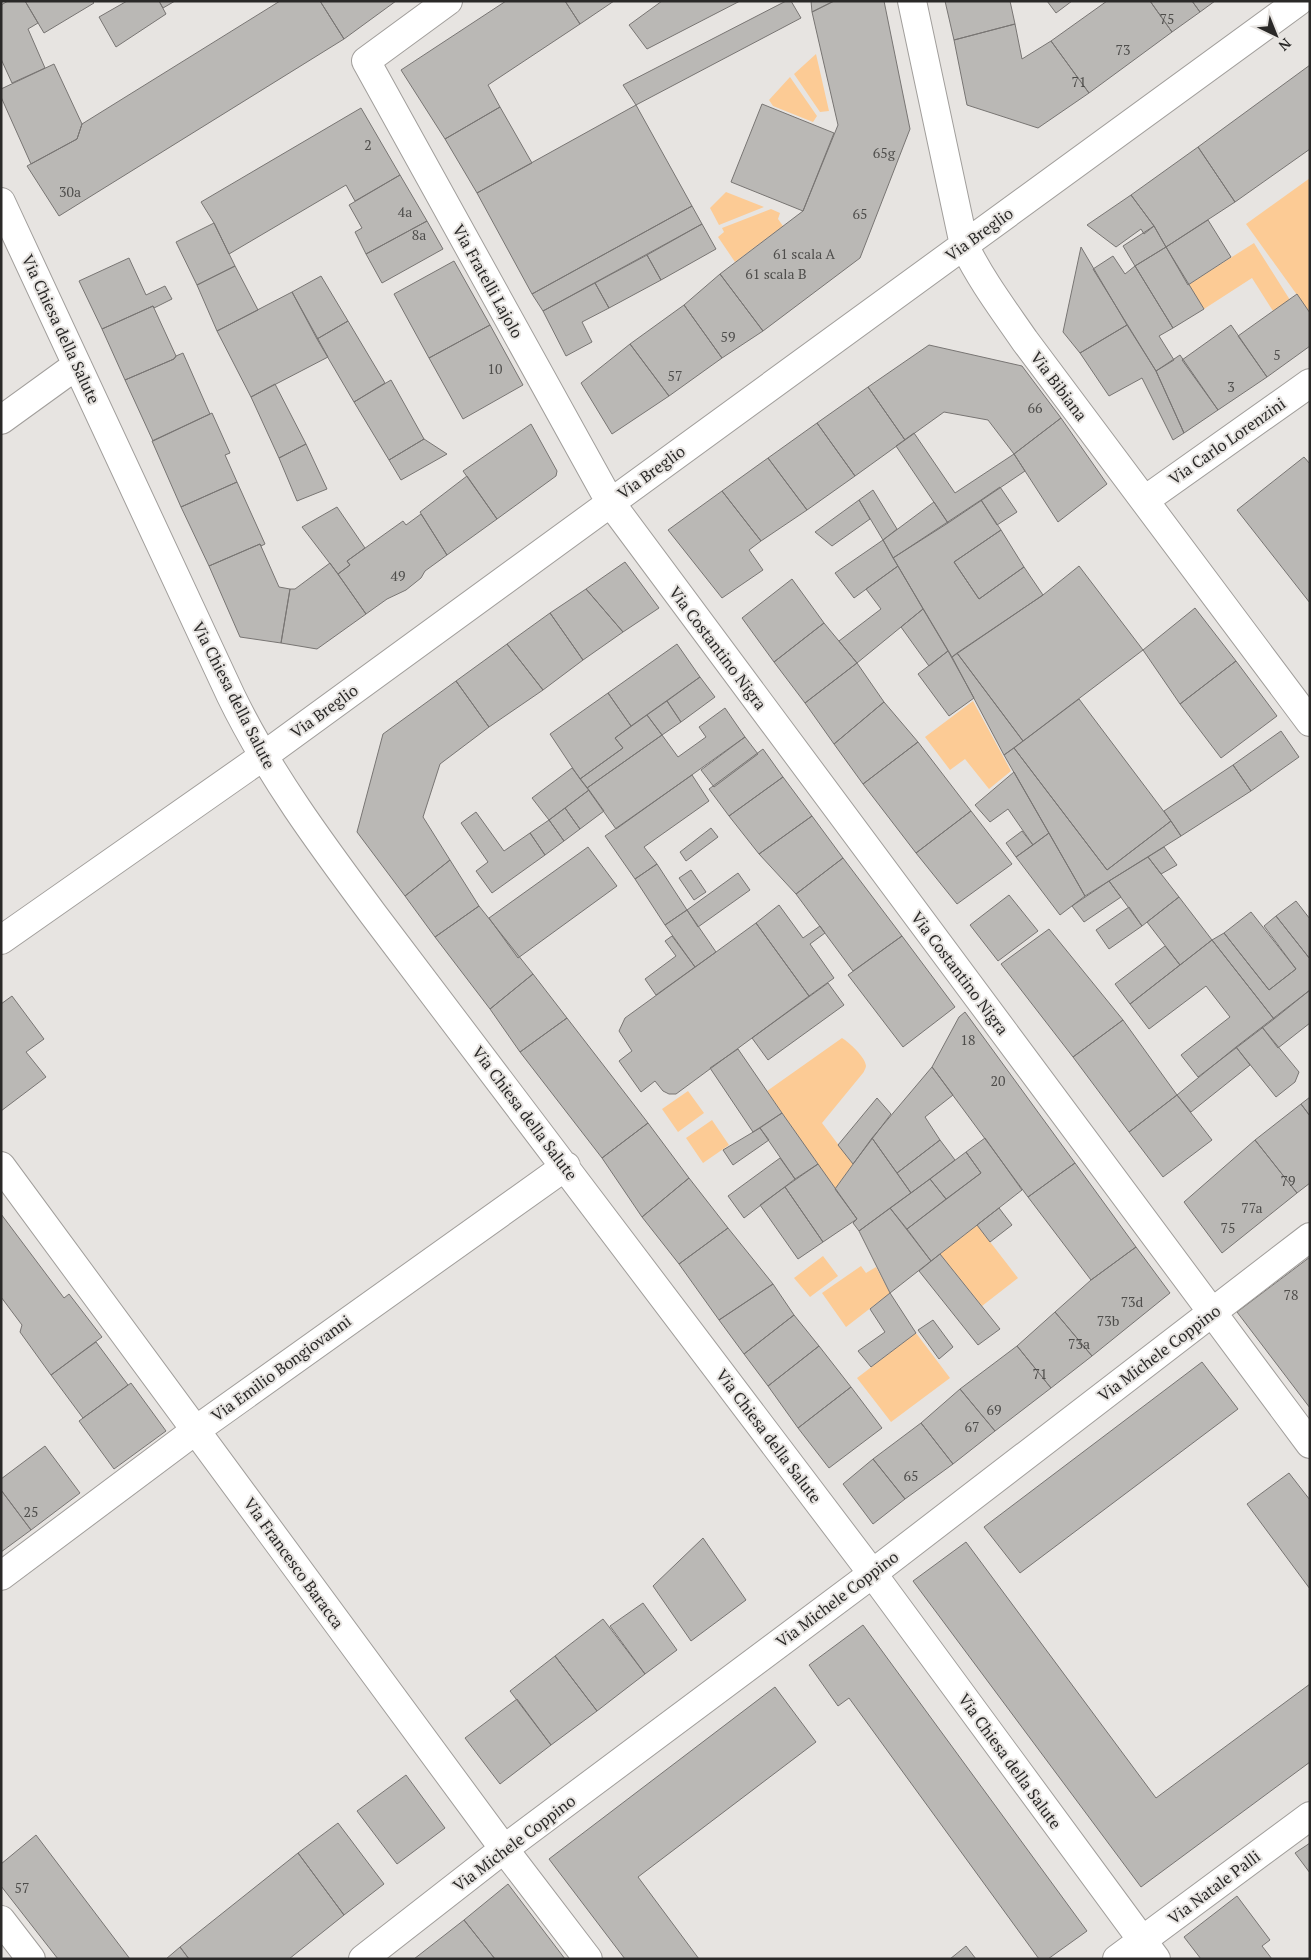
<svg xmlns="http://www.w3.org/2000/svg" width="1311" height="1960" viewBox="0 0 1311 1960" font-family="'PT Serif',serif">
  <style>
    .green { fill: #fccb95 }
    .building { fill: #bab8b5; stroke: #787573 }
    .lines { fill: none; stroke-linecap: round; stroke-linejoin: round }
    .minor-casing { stroke: #a19e9b; stroke-width: 30 }
    .minor { stroke: #fff; stroke-width: 28 }
    .labels { text-anchor: middle; stroke-width: 4; stroke-linejoin: round; paint-order: stroke }
    .number-label { font-size: 14px; fill: #4e4d4b }
    .street-label { font-size: 16px; fill: #2a2928; stroke: #e7e4e1 }
  </style>
  <rect width="100%" height="100%" fill="#e7e4e1"/>
  <!-- green -->
  <path class="green" d="M816 54 829 111 820 112 794 74Z
    M790 77 817 116 813 122 773 106 769 100Z
    M1310 178V313L1246 224Z
    M726 192 764 207 719 225 710 208Z
    M771 209 780 213 778 219 783 226 735 262 718 237 724 232 722 228Z
    M1254 243 1290 300 1273 311 1252 278 1204 309 1188 285Z
    M973 701 1011 771 989 789 965 759 950 770 925 737Z
    M842 1038C849 1042 866 1058 866 1066 866 1067 864 1072 863 1073L822 1123 853 1164 835 1189 767 1091Z
    M688 1091 704 1113 678 1132 662 1109Z
    M712 1120 729 1145 703 1163 686 1138Z
    M977 1225 1018 1278 982 1306 940 1254Z
    M823 1256 838 1276 810 1297 794 1278Z
    M861 1266 866 1273 876 1267 890 1293 846 1327 822 1293Z
    M916 1333 950 1378 891 1422 857 1378Z"/>
  <!-- building -->
  <path class="building" d="M8 1H25L38 23 28 29 45 68 12 83 1 59V5Z
    M25 1H92L94 3 44 33Z
    M127 1H159L166 14 116 47 99 17Z
    M159 1H175L163 8Z
    M280 1H320L344 39 59 216 27 166 77 139 82 124Z
    M320 1H396L344 39Z
    M506 1H565L580 24 488 85 500 107 445 139 401 70Z
    M565 1H614L580 24Z
    M662 1H740L647 49 629 25Z
    M786 1H791L801 18 636 105 623 85Z
    M811 1H834L812 12Z
    M834 1H884L910 129 860 258 763 331 720 274 803 211 838 125 812 12Z
    M945 1H1010L1015 24 954 40Z
    M1047 1H1072L1056 13Z
    M1107 1H1150L1172 32 1089 93 1051 41Z
    M1150 1H1192L1200 12 1172 32Z
    M1192 1H1215L1200 12Z
    M1015 24 1022 59 1051 41 1089 93 1038 128 967 105 954 40Z
    M54 64 82 124 77 139 31 164 1 97V89Z
    M1310 65V149L1235 202 1198 147Z
    M762 104 834 133 803 211 731 182Z
    M636 105 692 206 532 294 477 193Z
    M500 107 532 163 477 193 445 139Z
    M361 108 400 175 355 201 346 185 229 254 214 223 201 202Z
    M1198 147 1235 202 1166 247 1154 226 1131 195Z
    M400 175 427 221 366 254 355 232 362 228 349 205Z
    M1131 195 1154 226 1144 234 1141 229 1116 247 1087 225Z
    M692 206 702 224 543 311 532 294Z
    M1208 220 1231 257 1188 285 1166 247Z
    M427 221 443 249 382 283 366 254Z
    M214 223 235 266 197 285 176 242Z
    M702 224 716 249 661 280 647 255Z
    M1154 226 1166 247 1135 266 1123 246Z
    M1081 247 1127 325 1080 353 1063 332Z
    M1166 247 1204 309 1173 328 1135 266Z
    M647 255 661 280 609 308 595 283Z
    M1113 256 1125 274 1135 266 1173 328 1159 336 1174 360 1156 371 1093 269Z
    M129 258 146 295 165 286 172 299 154 308 153 306 102 329 79 281Z
    M454 261 490 325 429 358 394 294Z
    M235 266 258 310 217 331 197 285Z
    M720 274 763 331 722 358 684 305Z
    M321 276 348 321 317 339 292 292Z
    M595 283 609 308 582 322 592 342 566 356 543 311Z
    M292 292 328 357 251 397 217 331Z
    M1297 294 1310 313V346L1267 377 1238 336Z
    M684 305 722 358 669 396 630 344Z
    M153 306 176 356 174 359 125 380 102 329Z
    M348 321 385 383 354 402 317 339Z
    M490 325 523 385 463 419 429 358Z
    M1127 325 1156 371 1184 433 1173 440 1142 378 1109 396 1080 353Z
    M1231 325 1267 377 1218 410 1182 360Z
    M630 344 669 396 612 434 581 383Z
    M929 345 1022 366 1061 418 1014 454 988 420 944 412 905 440 868 387Z
    M183 353 210 414 153 441 125 380 174 359 176 356Z
    M1180 355 1218 410 1184 433 1156 371Z
    M391 380 424 439 389 460 354 402Z
    M275 384 306 444 279 458 251 397Z
    M868 387 905 440 855 476 817 423Z
    M212 413 230 453 225 455 237 482 181 507 152 441Z
    M1061 418 1107 484 1058 522 1014 454Z
    M817 423 855 476 807 510 768 458Z
    M531 424 557 471 556 476 497 519 463 471Z
    M914 433 955 493 1014 454 1025 471 948 523 896 446Z
    M424 439 447 454 401 480 389 460Z
    M306 444 327 489 297 501 279 458Z
    M1304 457 1310 464V603L1237 510Z
    M768 458 807 510 761 541 722 491Z
    M467 476 497 519 447 555 420 512Z
    M237 482 265 544 261 546 260 544 209 566 181 507Z
    M1000 487 1017 512 997 525 981 500Z
    M873 490 897 529 883 540 859 500Z
    M722 491 761 541 749 550 763 570 722 598 668 530Z
    M859 500 870 519 832 546 815 532Z
    M981 500 1001 530 954 562 979 599 1024 567 1043 595 952 657 893 558Z
    M934 502 948 523 893 558 883 540Z
    M337 507 365 548 347 561 350 565 338 574 302 527Z
    M421 514 447 555 425 571 421 578 406 590 387 599 366 614 338 574 350 565 347 561 403 521 406 525Z
    M1001 530 1024 567 979 599 954 562Z
    M883 540 898 566 854 598 835 573Z
    M260 544 279 587 290 589 281 643 240 637 209 566Z
    M625 562 659 608 623 632 586 589Z
    M330 563 366 614 317 649 281 643 290 589H295Z
    M898 566 923 609 857 663 839 641 881 609 866 589Z
    M1079 566 1143 650 1023 741 957 653 1043 595Z
    M792 579 824 623 774 662 742 618Z
    M586 589 623 632 583 660 550 613Z
    M1195 608 1236 661 1180 704 1143 650Z
    M923 609 948 651 929 666 901 627Z
    M550 613 583 660 543 690 507 644Z
    M824 623 857 663 805 703 774 662Z
    M507 644 543 690 489 727 456 681Z
    M677 644 700 677 631 726 608 693Z
    M948 651 974 698 949 716 918 674Z
    M957 653 1023 741 1004 755 952 657Z
    M1236 661 1277 716 1221 758 1180 704Z
    M857 663 884 702 834 744 805 703Z
    M700 677 715 697 681 722 667 701Z
    M456 681 489 727 440 764 423 817 450 860 405 896 357 832 383 734Z
    M608 693 631 726 615 738 623 748 580 779 550 734Z
    M1079 699 1171 821 1107 870 1014 748Z
    M667 701 681 722 662 735 647 715Z
    M884 702 918 742 863 784 834 744Z
    M725 708 745 737 616 829 587 788 662 735 678 757 706 737 699 727Z
    M647 715 662 735 587 788 580 779 623 748 615 738Z
    M1281 731 1299 757 1251 791 1233 765Z
    M745 737 758 754 714 787 701 770Z
    M918 742 971 811 916 853 863 784Z
    M1014 748 1107 870 1171 821 1181 836 1085 896 1004 755Z
    M763 749 783 777 729 816 709 789Z
    M1233 765 1251 791 1181 836 1164 811Z
    M572 768 589 790 549 820 532 798Z
    M1014 772 1049 833 1033 845 1008 809 990 822 975 805Z
    M692 775 709 801 644 847 657 864 635 879 605 836Z
    M783 777 812 816 759 854 729 816Z
    M589 790 604 811 580 829 565 808Z
    M565 808 580 829 564 841 549 820Z
    M971 811 1012 864 957 904 916 853Z
    M476 812 504 851 530 833 545 855 492 893 476 871 488 862 461 823Z
    M812 816 843 858 796 894 759 854Z
    M549 820 564 841 545 855 530 833Z
    M711 828 718 837 686 861 680 852Z
    M1022 831 1033 845 1016 857 1006 843Z
    M1049 833 1085 896 1060 915 1016 857Z
    M588 847 617 886 518 958 489 918Z
    M1164 847 1177 865 1161 874 1148 857Z
    M1148 857 1179 897 1142 926 1109 881Z
    M843 858 902 936 853 971 796 894Z
    M450 860 479 906 435 937 405 896Z
    M657 864 687 910 665 925 635 879Z
    M691 870 706 892 694 900 679 878Z
    M738 873 750 890 698 927 687 910Z
    M1109 881 1121 897 1084 922 1072 906Z
    M1009 895 1038 931 998 961 970 925Z
    M1179 897 1212 940 1180 965 1147 922Z
    M1296 901 1310 919V959L1276 916Z
    M779 905 803 938 820 926 825 933 810 944 834 978 809 996 756 923Z
    M479 906 533 974 490 1009 435 937Z
    M1129 907 1142 926 1109 949 1096 930Z
    M687 910 716 952 695 967 665 925Z
    M1251 912 1296 969 1269 990 1224 933Z
    M1276 916 1310 959V990L1274 1019 1212 940 1224 933 1269 990 1296 969 1264 926Z
    M756 923 809 996 676 1094H669L663 1091 655 1081 641 1092 619 1061 632 1051 619 1031 625 1018Z
    M1049 929 1123 1020 1073 1057 1001 964Z
    M672 936 695 967 656 995 645 979 676 956 665 941Z
    M902 936 955 1007 903 1047 848 975Z
    M1212 940 1274 1019 1198 1077 1181 1055 1230 1017 1206 986 1149 1029 1130 1004Z
    M1165 946 1180 965 1130 1004 1115 984Z
    M533 974 567 1018 520 1052 490 1009Z
    M828 983 844 1005 768 1060 752 1038Z
    M1310 990V1023L1278 1048 1262 1027Z
    M12 996 44 1039 26 1052 46 1077 1 1111V1004Z
    M965 1012 1075 1163 1028 1197 932 1067 959 1017Z
    M567 1018 648 1123 602 1158 520 1052Z
    M1123 1020 1177 1095 1129 1132 1073 1057Z
    M1262 1027 1299 1072 1295 1082 1276 1097 1236 1047Z
    M1236 1047 1250 1065 1191 1112 1177 1095Z
    M738 1049 782 1113 753 1132 710 1068Z
    M932 1067 953 1095 925 1117 940 1140 897 1173 872 1138Z
    M1177 1095 1212 1140 1163 1177 1129 1132Z
    M1310 1097V1116L1301 1104Z
    M877 1098 891 1114 853 1164 838 1145Z
    M1301 1104 1310 1116V1183L1297 1193 1255 1140Z
    M782 1113 818 1164 795 1179 760 1128Z
    M648 1123 689 1178 642 1217 602 1158Z
    M760 1128 769 1140 733 1165 723 1150Z
    M872 1138 911 1193 859 1231 853 1223 857 1219 835 1189Z
    M985 1138 1022 1190 931 1261 907 1229 981 1173 966 1152Z
    M940 1140 955 1160 911 1193 897 1173Z
    M1255 1140 1297 1193 1222 1253 1184 1202Z
    M966 1152 981 1173 946 1199 930 1179Z
    M780 1158 795 1179 744 1218 728 1196Z
    M1075 1163 1136 1247 1091 1280 1028 1197Z
    M818 1164 857 1219 823 1242 785 1187Z
    M689 1178 728 1228 679 1264 642 1217Z
    M930 1179 946 1199 907 1229 890 1208Z
    M785 1187 823 1242 798 1259 760 1205Z
    M890 1208 931 1261 890 1293 859 1231Z
    M999 1208 1012 1225 990 1242 977 1225Z
    M1 1214 64 1298 69 1294 102 1337 51 1375 20 1332 22 1325 1 1297Z
    M728 1228 773 1284 719 1320 679 1264Z
    M1136 1247 1170 1293 1092 1356 1055 1312 1091 1280Z
    M940 1254 1000 1329 978 1345 919 1271Z
    M1310 1257V1408L1237 1312Z
    M773 1284 794 1315 744 1354 719 1320Z
    M890 1293 916 1333 871 1367 858 1351 885 1332 870 1309Z
    M1055 1312 1092 1356 1051 1388 1017 1346Z
    M794 1315 819 1346 768 1386 744 1354Z
    M933 1320 953 1347 939 1359 918 1330Z
    M96 1342 128 1385 83 1418 51 1375Z
    M819 1346 851 1387 798 1428 768 1386Z
    M1017 1346 1051 1388 995 1431 960 1389Z
    M1202 1362 1238 1409 1020 1573 984 1527Z
    M131 1383 166 1431 114 1469 79 1421Z
    M851 1387 882 1428 829 1468 798 1428Z
    M960 1389 995 1431 953 1464 921 1423Z
    M921 1423 953 1464 905 1499 873 1459Z
    M45 1446 80 1493 31 1530 1 1490V1479Z
    M873 1459 905 1499 873 1524 843 1484Z
    M1289 1473 1310 1500V1589L1247 1504Z
    M1 1490 31 1530 1 1552Z
    M703 1538 746 1600 691 1641 653 1586Z
    M966 1542 1156 1798 1310 1684V1762L1141 1887 913 1581Z
    M643 1603 677 1650 645 1674 610 1626Z
    M603 1619 645 1674 597 1711 555 1656Z
    M863 1625 1087 1931 1048 1959H1039L849 1698 838 1706 809 1665Z
    M555 1656 597 1711 551 1745 510 1691Z
    M775 1687 816 1742 638 1877 699 1959H625L549 1859Z
    M517 1699 551 1745 500 1784 465 1738Z
    M406 1775 445 1828 397 1864 357 1811Z
    M338 1823 384 1884 344 1915 298 1853Z
    M36 1835 130 1959H58L1 1886V1864Z
    M1310 1843V1873L1295 1853Z
    M298 1853 344 1915 289 1959H189L180 1947Z
    M508 1884 565 1959H495L464 1920Z
    M1237 1896 1270 1940 1262 1946 1272 1959H1201L1184 1937Z
    M464 1920 495 1959H414Z
    M966 1946 976 1959H950Z
    M180 1947 189 1959H166Z"/>
  <g class="lines">
    <defs>
      <path id="minor" d="M448 1 366 61 610 502 1310 1444
        M912 1 964 245C981 280 1003 309 1025 341L1310 722
        M1 202 231 696C269 774 321 844 373 914L872 1573 1156 1959
        M1 420 77 365
        M1145 500 1310 383
        M1 940 255 762 1299 1
        M1 1166 504 1849 588 1959
        M1 1576 196 1430 566 1166
        M1 1920 31 1959
        M363 1959 504 1849 860 1583 1310 1237
        M1117 1959 1310 1816"/>
    </defs>
    <!-- minor casing -->
    <use href="#minor" class="minor-casing"/>
    <!-- minor -->
    <use href="#minor" class="minor"/>
  </g>
  <g class="labels">
    <!-- number labels -->
    <g class="number-label">
      <text x="1167" y="24">75</text>
      <text x="1123" y="55">73</text>
      <text x="1079" y="87">71</text>
      <text x="368" y="150">2</text>
      <text x="884" y="158">65g</text>
      <text x="70" y="197">30a</text>
      <text x="405" y="217">4a</text>
      <text x="860" y="219">65</text>
      <text x="419" y="240">8a</text>
      <text x="804" y="259">61 scala A</text>
      <text x="776" y="279">61 scala B</text>
      <text x="728" y="342">59</text>
      <text x="1277" y="360">5</text>
      <text x="495" y="374">10</text>
      <text x="675" y="381">57</text>
      <text x="1231" y="392">3</text>
      <text x="1035" y="413">66</text>
      <text x="398" y="581">49</text>
      <text x="968" y="1045">18</text>
      <text x="998" y="1086">20</text>
      <text x="1288" y="1186">79</text>
      <text x="1252" y="1213">77a</text>
      <text x="1228" y="1233">75</text>
      <text x="1291" y="1300">78</text>
      <text x="1132" y="1307">73d</text>
      <text x="1108" y="1326">73b</text>
      <text x="1079" y="1349">73a</text>
      <text x="1040" y="1379">71</text>
      <text x="994" y="1415">69</text>
      <text x="972" y="1432">67</text>
      <text x="911" y="1481">65</text>
      <text x="31" y="1517">25</text>
      <text x="22" y="1893">57</text>
    </g>
    <!-- street labels -->
    <g class="street-label">
      <text transform="translate(979 234) rotate(-36)" y="6">Via Breglio</text>
      <text transform="translate(488 281) rotate(61)" y="6">Via Fratelli Lajolo</text>
      <text transform="translate(61 329) rotate(65)" y="6">Via Chiesa della Salute</text>
      <text transform="translate(1059 386) rotate(53)" y="6">Via Bibiana</text>
      <text transform="translate(1227 441) rotate(-35)" y="6">Via Carlo Lorenzini</text>
      <text transform="translate(651 472) rotate(-36)" y="6">Via Breglio</text>
      <text transform="translate(718 648) rotate(53)" y="6">Via Costantino Nigra</text>
      <text transform="translate(234 695) rotate(63)" y="6">Via Chiesa della Salute</text>
      <text transform="translate(324 711) rotate(-36)" y="6">Via Breglio</text>
      <text transform="translate(960 973) rotate(53)" y="6">Via Costantino Nigra</text>
      <text transform="translate(525 1113) rotate(53)" y="6">Via Chiesa della Salute</text>
      <text transform="translate(1159 1353) rotate(-37)" y="6">Via Michele Coppino</text>
      <text transform="translate(281 1368) rotate(-36)" y="6">Via Emilio Bongiovanni</text>
      <text transform="translate(769 1436) rotate(53)" y="6">Via Chiesa della Salute</text>
      <text transform="translate(294 1563) rotate(54)" y="6">Via Francesco Baracca</text>
      <text transform="translate(837 1599) rotate(-37)" y="6">Via Michele Coppino</text>
      <text transform="translate(1010 1761) rotate(54)" y="6">Via Chiesa della Salute</text>
      <text transform="translate(514 1843) rotate(-37)" y="6">Via Michele Coppino</text>
      <text transform="translate(1214 1887) rotate(-37)" y="6">Via Natale Palli</text>
    </g>
  </g>
  <!-- border -->
  <rect width="1311" height="1960" fill="none" stroke="#2a2928" stroke-width="5"/>
  <!-- north arrow -->
  <g transform="translate(1276 35) rotate(137)" stroke="#e7e4e1" stroke-width="4" paint-order="stroke">
  <path d="M0-4L9 19L0 12L-9 19Z" fill="#2a2928"/>
  <text y="-8" font-size="14" font-weight="bold" text-anchor="middle" fill="#2a2928">N</text>
  </g>
</svg>
